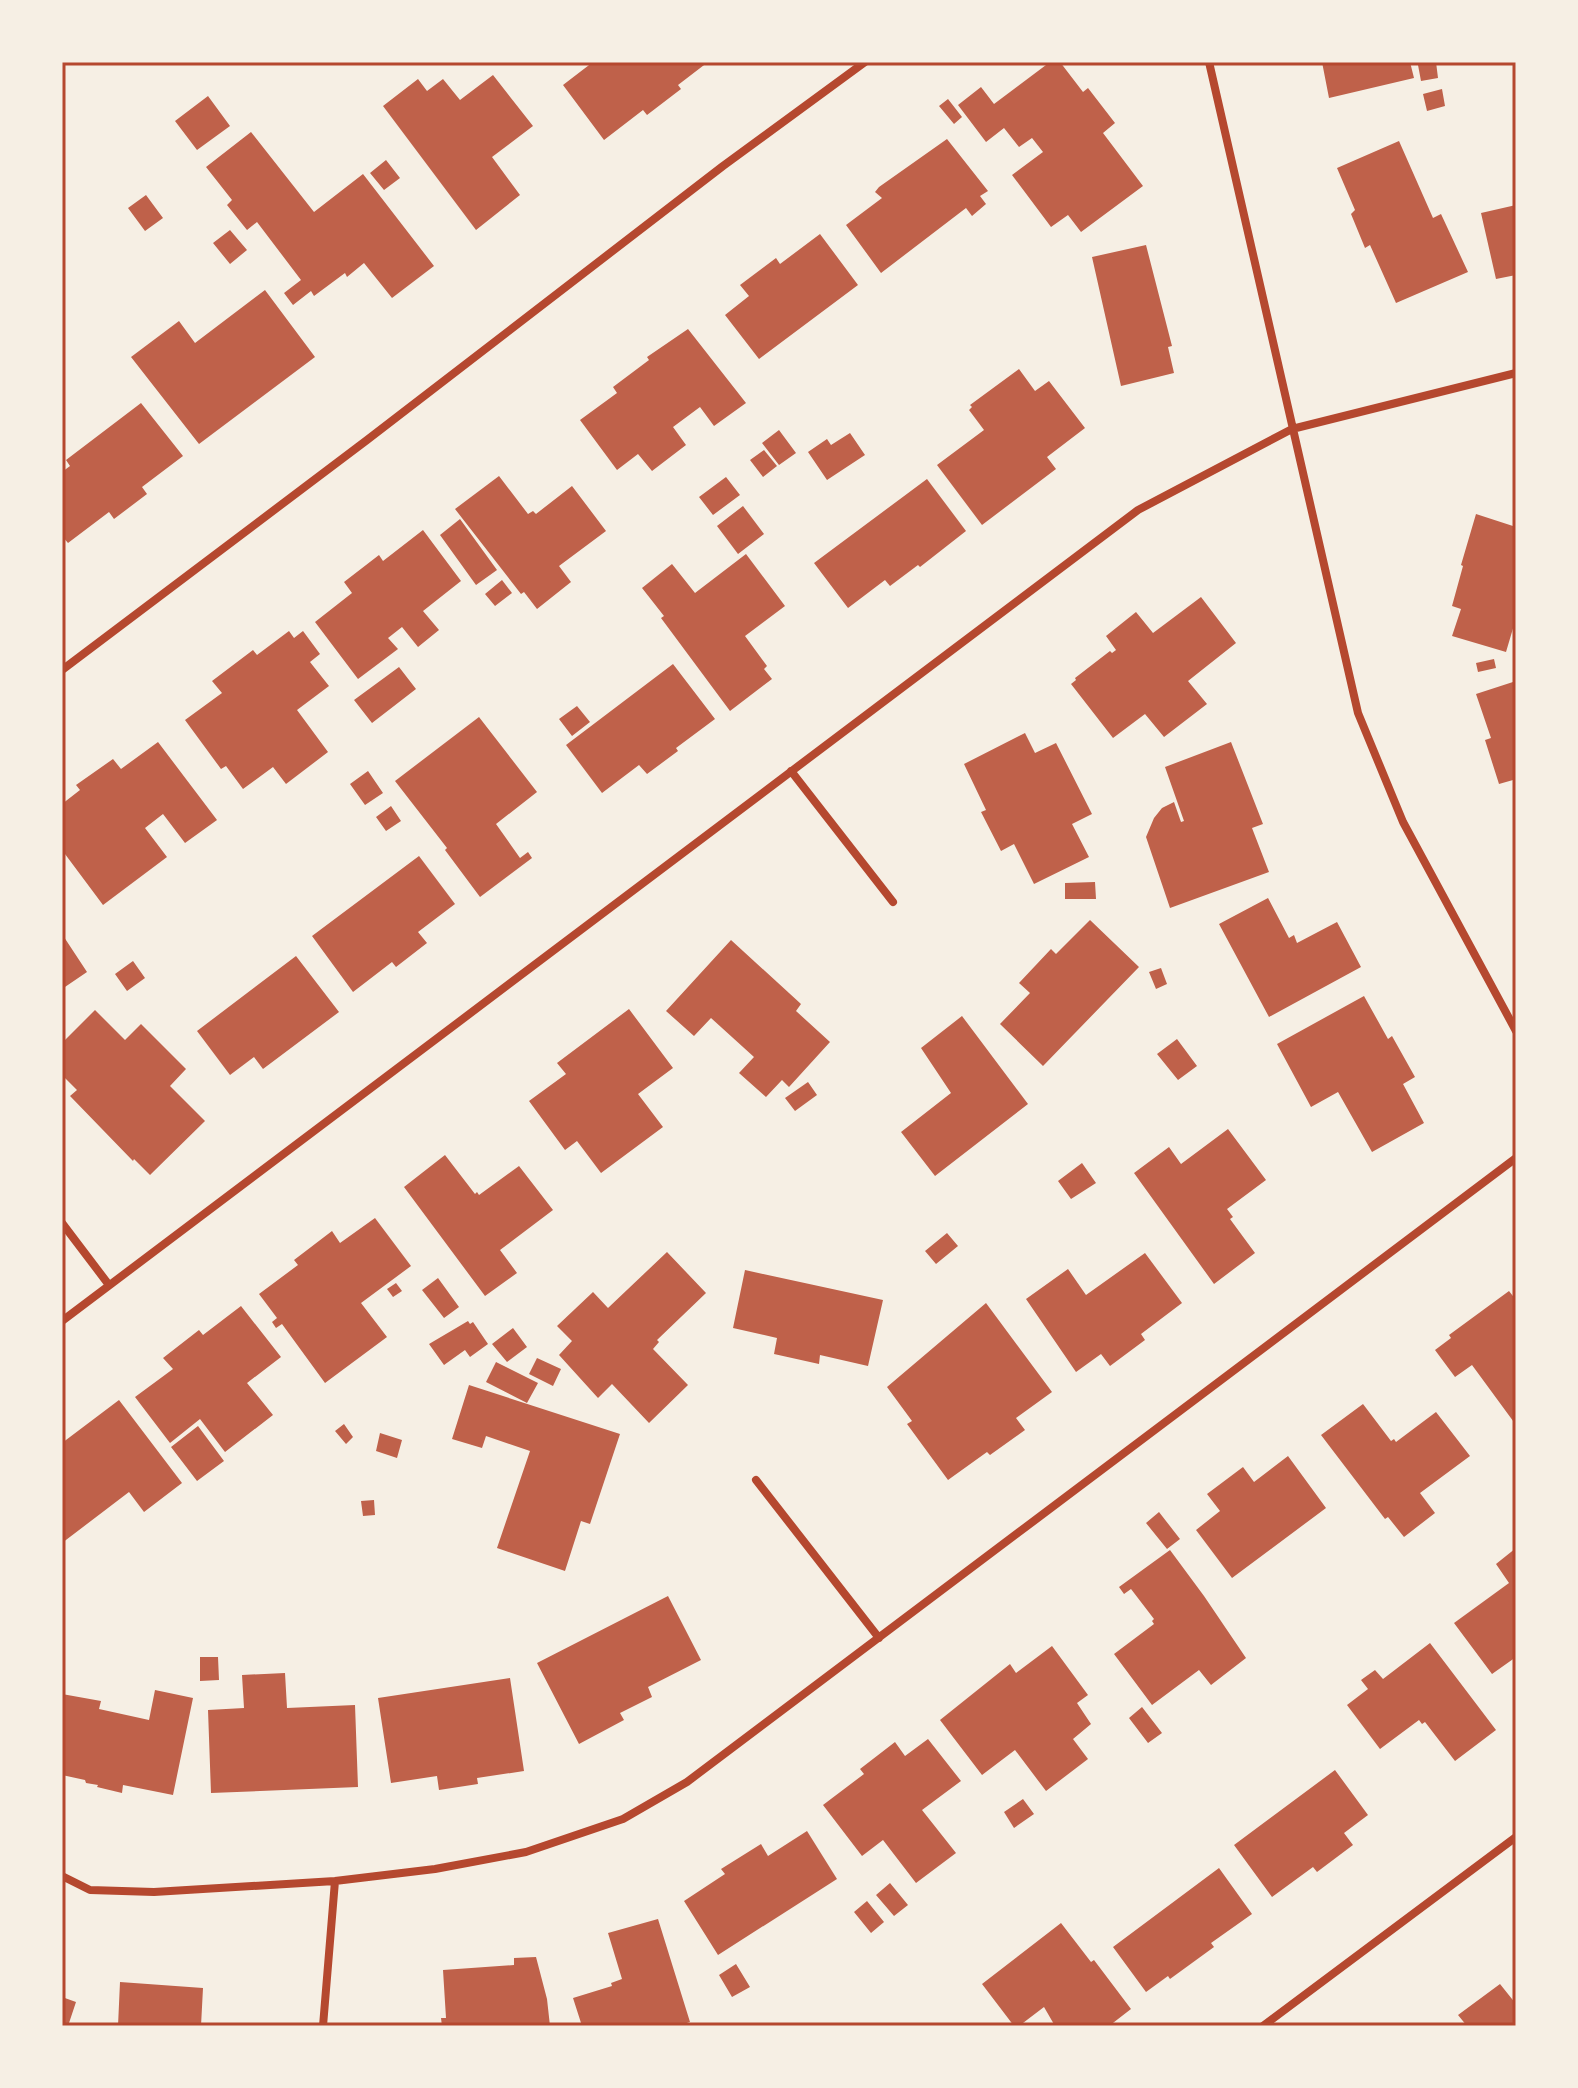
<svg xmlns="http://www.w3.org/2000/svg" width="1578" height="2088" viewBox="0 0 1578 2088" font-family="'Asap Condensed',sans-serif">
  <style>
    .building { fill: #bf614a }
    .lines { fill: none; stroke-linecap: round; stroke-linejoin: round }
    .minor { stroke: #b5482f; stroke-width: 8 }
    .neatline { fill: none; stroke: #b5482f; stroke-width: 3 }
  </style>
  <rect width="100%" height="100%" fill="#f6efe4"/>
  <!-- building -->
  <path class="building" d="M593 62H708L678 85 681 89 647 115 643 110 604 140 563 85Z
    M1050 62H1060L1083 92 1088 88 1115 123 1103 133 1143 186 1081 232 1068 215 1051 227 1012 175 1043 152 1032 138 1019 147 1004 128 986 142 958 105 981 87 994 104Z
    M1322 62H1410L1414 78 1329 98Z
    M1436 62 1438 78 1421 81 1418 65Z
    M493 75 533 126 492 157 520 195 476 230 383 106 418 79 427 91 443 79 460 100Z
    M1442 89 1445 106 1427 111 1423 94Z
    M208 96 230 126 197 150 175 121Z
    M948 99 962 117 954 124 939 106Z
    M251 132 314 212 363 174 434 266 392 298 364 263 347 277 345 273 314 296 311 291 293 305 284 293 301 280 257 222 247 230 227 205 232 200 206 167Z
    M947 139 988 191 980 196 986 204 972 216 966 208 881 273 846 225 882 198 875 192 879 187Z
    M1399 141 1433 218 1441 214 1468 272 1396 303 1370 245 1365 248 1351 214 1355 210 1337 168Z
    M386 160 400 178 384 190 370 173Z
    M146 195 163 218 145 231 128 208Z
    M1516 205V275L1496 279 1481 213Z
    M230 230 247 250 230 264 213 243Z
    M820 234 858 285 759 359 725 315 749 296 740 285 776 258 780 264Z
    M1146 245 1172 346 1168 347 1174 373 1121 386 1092 257Z
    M265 290 315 357 199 444 131 357 179 321 195 343Z
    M688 329 746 403 714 426 700 407 673 427 686 445 652 471 638 454 617 470 580 420 617 393 613 387 649 360 647 357Z
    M1019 369 1035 391 1049 381 1085 428 1047 457 1056 469 982 525 937 465 984 430 969 410 972 407 970 405Z
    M141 403 183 456 142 487 147 494 114 519 109 512 68 543 62 536V472L70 466 66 460Z
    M779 430 796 453 779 465 762 443Z
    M850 433 865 455 827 480 808 452 827 439 831 445Z
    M764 450 777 466 763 477 750 460Z
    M499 476 528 514 533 511 536 514 572 486 606 531 559 566 571 582 537 609 524 592 521 594 455 509Z
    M726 477 740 495 713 515 699 497Z
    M927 479 966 531 920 567 918 565 890 586 885 580 848 608 814 563Z
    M743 506 764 534 738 554 717 526Z
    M1476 514 1516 527V626L1514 625 1506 652 1452 636 1461 609 1452 606 1463 566 1461 565Z
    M460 519 497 570 476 585 440 535Z
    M423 530 461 581 423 611 439 630 418 647 402 627 388 638 398 649 358 679 315 622 352 593 344 582 379 555 383 561Z
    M746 554 785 606 745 636 767 666 764 669 772 679 730 711 661 618 664 616 642 588 672 564 695 593Z
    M502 580 512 593 495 606 485 594Z
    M1201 597 1236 643 1188 681 1207 704 1164 737 1145 714 1113 738 1071 684 1076 680 1075 678 1110 651 1112 653 1116 650 1106 636 1136 612 1153 633Z
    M289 631 294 638 303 631 320 654 310 662 329 686 297 710 328 752 286 784 273 767 243 789 226 766 221 769 185 720 222 693 212 681 253 650 257 655Z
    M1494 659 1496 668 1478 672 1476 663Z
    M673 664 715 719 676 748 678 751 647 774 639 765 602 793 566 745Z
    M399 667 416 689 372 723 354 700Z
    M1516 681V787L1515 788 1513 780 1499 784 1485 740 1491 738 1476 694Z
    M577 706 590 722 572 736 559 719Z
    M479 717 537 792 496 824 520 858 528 852 532 858 480 897 445 850 447 848 395 781Z
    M1025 733 1035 753 1056 743 1092 814 1072 824 1089 857 1034 884 1014 844 1001 851 981 812 986 810 964 764Z
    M158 742 217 820 185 843 163 814 145 828 167 857 103 905 62 850V804L80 790 76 785 113 759 121 769Z
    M1231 742 1263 824 1252 828 1269 872 1170 908 1146 837 1154 818 1162 808 1174 802 1181 822 1184 821 1165 767Z
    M368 771 383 793 365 805 350 784Z
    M391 806 401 821 386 831 376 817Z
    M419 856 455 904 418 932 427 943 396 967 392 962 353 992 312 936Z
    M1095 882 1096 899H1065V883Z
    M1268 898 1289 938 1294 935 1297 943 1337 922 1361 967 1269 1017 1219 924Z
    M1090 920 1139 967 1043 1066 1000 1024 1030 993 1019 983 1051 949 1056 954Z
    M62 934 87 972 62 989Z
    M731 940 801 1004 796 1011 830 1042 789 1087 782 1080 766 1097 739 1073 754 1057 711 1018 694 1036 666 1011Z
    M296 956 339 1012 263 1069 254 1057 230 1075 197 1031Z
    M133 961 145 978 127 991 115 974Z
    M1161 968 1167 984 1156 989 1149 972Z
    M1364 996 1388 1039 1392 1036 1415 1077 1403 1084 1424 1123 1372 1152 1338 1092 1311 1107 1277 1044Z
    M629 1009 673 1068 638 1094 663 1127 601 1173 577 1141 565 1150 529 1101 566 1074 557 1063Z
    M95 1010 125 1040 141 1024 186 1069 170 1086 205 1121 150 1175 134 1159 133 1161 70 1096 77 1090 62 1075V1043Z
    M962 1016 1028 1104 935 1176 901 1132 951 1093 921 1048Z
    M1177 1039 1197 1066 1178 1080 1157 1054Z
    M808 1082 817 1095 795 1111 785 1098Z
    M1228 1129 1266 1180 1227 1209 1233 1217 1230 1219 1255 1253 1214 1284 1134 1173 1169 1147 1181 1164Z
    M445 1155 475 1194 477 1192 479 1195 519 1166 553 1210 500 1250 517 1273 485 1296 404 1187Z
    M1082 1163 1096 1183 1071 1199 1058 1181Z
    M375 1218 411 1266 361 1303 387 1337 325 1383 282 1324 276 1328 272 1322 277 1318 259 1294 298 1265 294 1260 332 1231 340 1243Z
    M947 1233 958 1246 936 1264 925 1251Z
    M667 1252 706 1293 657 1340 659 1342 653 1349 688 1385 649 1423 612 1384 598 1398 559 1355 572 1341 557 1326 593 1292 608 1308Z
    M1145 1253 1182 1303 1141 1334 1145 1340 1110 1366 1101 1354 1076 1372 1026 1299 1068 1269 1086 1295Z
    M745 1270 883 1300 868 1366 820 1355 819 1364 774 1354 777 1338 733 1328Z
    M438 1278 459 1307 444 1318 422 1290Z
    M396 1283 402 1291 393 1297 387 1289Z
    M1509 1291 1516 1300V1425L1472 1365 1455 1377 1435 1350 1451 1338 1449 1335Z
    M986 1303 1052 1392 1016 1418 1025 1430 990 1455 987 1452 948 1480 907 1424 912 1421 887 1387Z
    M241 1306 281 1357 247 1383 273 1415 225 1452 200 1419 170 1443 135 1397 173 1369 163 1358 199 1330 203 1335Z
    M468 1321 470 1324 473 1322 488 1344 470 1357 465 1350 444 1365 429 1344Z
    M513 1328 527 1347 507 1362 492 1344Z
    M537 1358 561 1369 553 1386 529 1374Z
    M496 1362 538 1383 527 1403 486 1382Z
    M469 1385 620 1434 590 1524 581 1521 565 1571 497 1548 530 1451 486 1436 482 1448 452 1439Z
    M119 1400 182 1483 144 1512 129 1492 62 1543V1443Z
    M1363 1404 1391 1441 1394 1439 1396 1442 1436 1412 1470 1456 1420 1493 1435 1513 1404 1537 1388 1517 1385 1519 1321 1435Z
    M344 1424 353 1437 346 1444 335 1431Z
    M198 1426 224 1461 197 1481 171 1447Z
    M380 1433 402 1440 397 1458 376 1451Z
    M1288 1456 1326 1508 1232 1578 1196 1530 1220 1511 1207 1494 1243 1467 1254 1482Z
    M374 1500 375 1515 363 1516 361 1501Z
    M1159 1512 1180 1539 1167 1549 1146 1523Z
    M1516 1548V1657L1492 1674 1454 1623 1509 1583 1496 1564Z
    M1170 1550 1204 1596 1246 1658 1211 1685 1199 1670 1152 1705 1114 1654 1154 1624 1152 1621 1154 1619 1131 1589 1124 1594 1119 1587Z
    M668 1596 701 1660 648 1687 652 1697 620 1713 624 1720 579 1744 537 1663Z
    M1430 1643 1496 1730 1455 1761 1425 1722 1422 1724 1419 1720 1380 1749 1347 1705 1368 1689 1361 1680 1375 1670 1383 1679Z
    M1052 1646 1088 1695 1077 1703 1091 1724 1073 1739 1088 1759 1046 1791 1015 1750 982 1775 940 1720 1010 1664 1016 1673Z
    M200 1657H218L219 1680 200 1681Z
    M285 1673 287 1708 355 1705 358 1787 211 1793 208 1710 244 1708 242 1675Z
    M510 1678 524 1771 477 1778 478 1784 439 1790 437 1776 391 1783 378 1698Z
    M155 1690 193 1698 173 1795 123 1785 122 1793 97 1787 98 1785 86 1783 85 1780 62 1775V1694L101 1701 99 1709 149 1720Z
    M1142 1707 1162 1733 1148 1743 1129 1718Z
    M928 1739 961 1781 922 1810 956 1853 916 1883 883 1840 862 1856 823 1805 864 1774 860 1769 895 1742 905 1756Z
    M1335 1770 1368 1815 1344 1833 1353 1845 1317 1872 1313 1867 1272 1897 1234 1845Z
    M1023 1799 1034 1814 1014 1828 1004 1812Z
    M807 1831 837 1879 718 1955 684 1901 725 1874 721 1869 761 1844 768 1856Z
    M1219 1868 1252 1914 1211 1943 1214 1947 1170 1979 1168 1976 1146 1992 1113 1947Z
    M890 1883 908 1905 894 1916 876 1895Z
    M867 1901 884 1922 871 1933 854 1912Z
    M658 1919 690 2022 677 2026H582L573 1998 612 1986 611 1983 622 1979 608 1933Z
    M1061 1923 1091 1962 1094 1960 1131 2009 1109 2026H1055L1044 2007 1019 2026H1014L982 1984Z
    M536 1957 547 1999 550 2026H442L441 2018H446L443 1970 514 1965V1958Z
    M736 1964 750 1987 732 1997 719 1975Z
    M120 1982 203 1988 201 2026H118Z
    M1500 1984 1516 2004V2026H1467L1458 2015Z
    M62 1997 76 2002 68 2026H62Z"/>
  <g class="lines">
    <!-- minor -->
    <path class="minor" d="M1209 62 1358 713 1403 822 1516 1031
      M62 670 367 440 723 166 865 62
      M791 771 893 902
      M62 1223 109 1285
      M62 1321 1138 510 1292 429 1516 373
      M756 1480 879 1638
      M62 1876 90 1890 154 1892 335 1881 435 1869 526 1852 623 1819 687 1782 1516 1158
      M323 2026 335 1881
      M1263 2026 1516 1837"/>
  </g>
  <!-- border -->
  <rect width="1578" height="2088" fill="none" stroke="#f6efe4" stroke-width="128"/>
  <rect x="64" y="64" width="1450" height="1960" class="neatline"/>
</svg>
